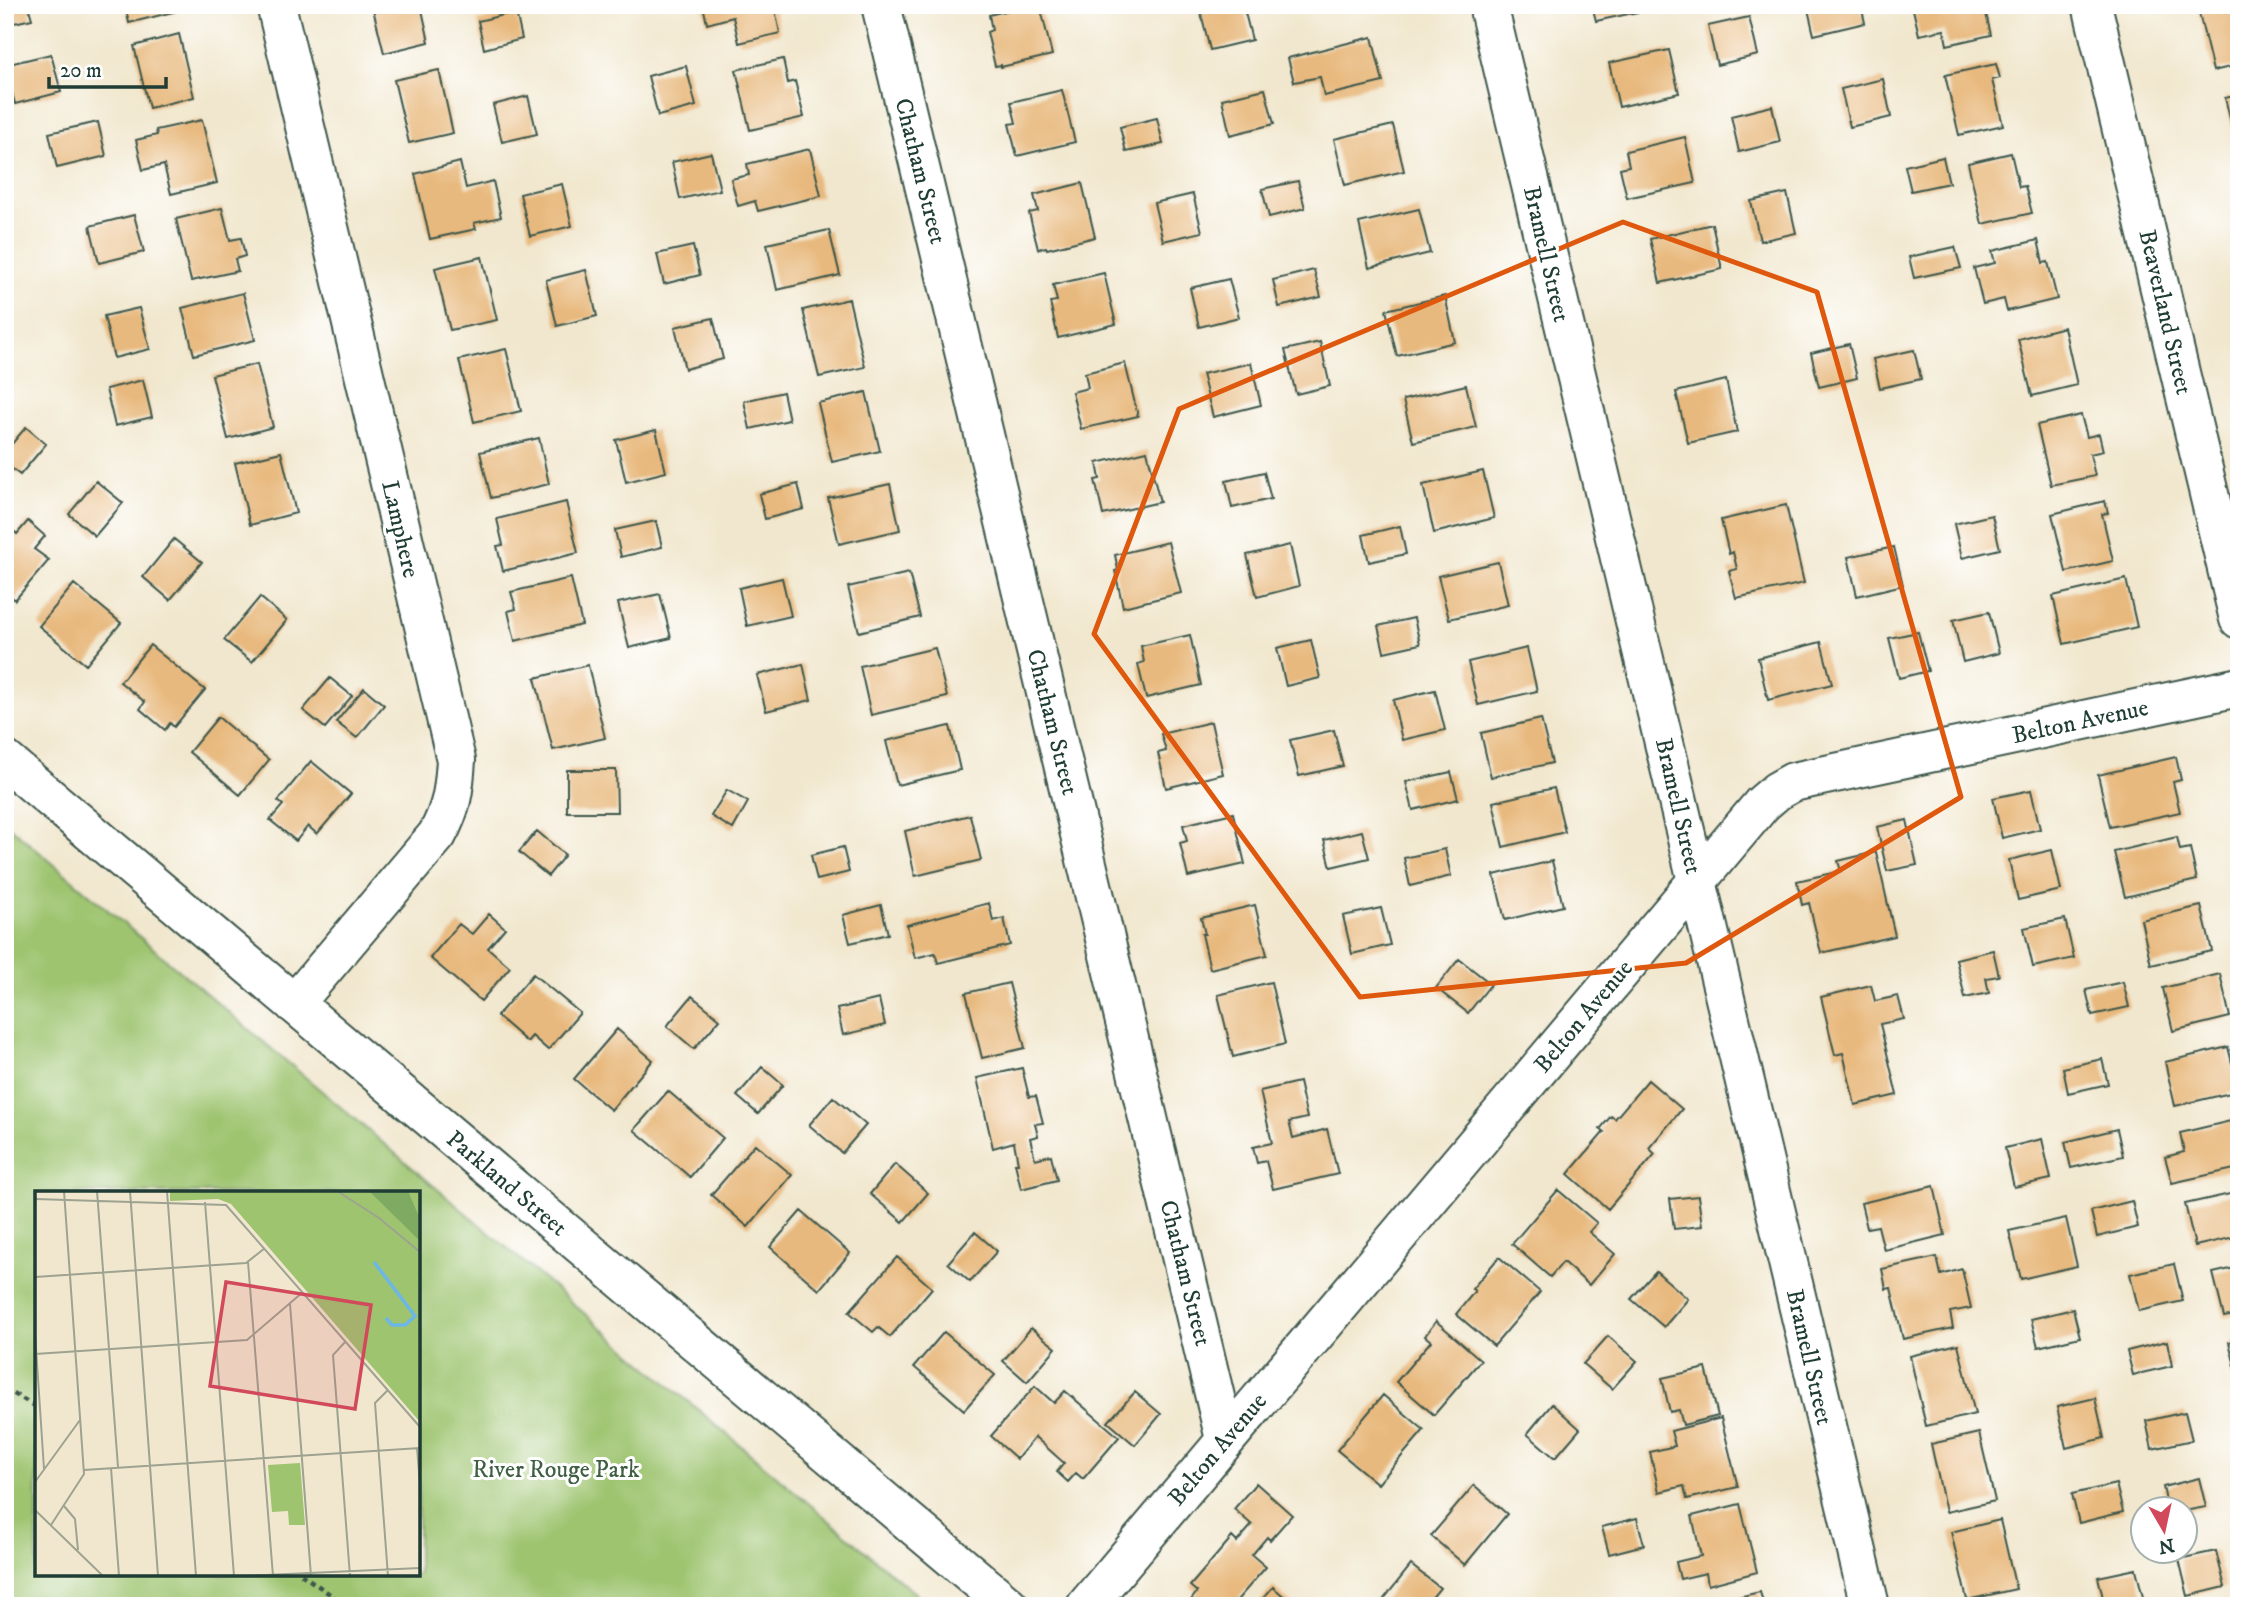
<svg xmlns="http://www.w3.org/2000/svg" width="2244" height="1611" viewBox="0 0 2244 1611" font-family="'IM FELL DW Pica',serif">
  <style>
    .green { fill: #9ec46f; stroke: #5e8052; stroke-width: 2; fill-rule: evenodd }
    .building { fill: #e8b97e }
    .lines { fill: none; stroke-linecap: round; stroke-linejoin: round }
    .minor-casing { stroke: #3e564b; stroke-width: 42 }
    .path { stroke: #3e564b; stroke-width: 4.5; stroke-dasharray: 5 5; stroke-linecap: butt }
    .minor { stroke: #fff; stroke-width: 38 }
    .marked { fill: none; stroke: #de580e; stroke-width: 5; stroke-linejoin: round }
    .labels { text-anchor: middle; stroke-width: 6; stroke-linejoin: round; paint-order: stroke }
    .street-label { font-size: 24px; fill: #1f3d34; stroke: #fff }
    .park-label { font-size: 24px; fill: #3f5f43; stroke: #fff }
    .inset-river { fill: none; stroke: #6cb7e5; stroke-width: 3.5 }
    .inset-road { fill: none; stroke: #9da390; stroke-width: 2 }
    .view { fill: #d1495b; fill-opacity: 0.15; stroke: #d1495b; stroke-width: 3.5 }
    .inset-edge { fill: none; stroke: #1f3d34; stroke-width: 3.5 }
  </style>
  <rect width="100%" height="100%" fill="#fff"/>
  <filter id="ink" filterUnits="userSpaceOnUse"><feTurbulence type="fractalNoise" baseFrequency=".0143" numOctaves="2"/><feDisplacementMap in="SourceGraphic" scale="14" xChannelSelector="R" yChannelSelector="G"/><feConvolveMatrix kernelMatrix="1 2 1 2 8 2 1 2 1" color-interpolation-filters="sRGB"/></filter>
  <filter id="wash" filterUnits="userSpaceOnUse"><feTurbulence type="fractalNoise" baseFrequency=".00686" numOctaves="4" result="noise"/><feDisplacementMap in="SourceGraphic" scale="28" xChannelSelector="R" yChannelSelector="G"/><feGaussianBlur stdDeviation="1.57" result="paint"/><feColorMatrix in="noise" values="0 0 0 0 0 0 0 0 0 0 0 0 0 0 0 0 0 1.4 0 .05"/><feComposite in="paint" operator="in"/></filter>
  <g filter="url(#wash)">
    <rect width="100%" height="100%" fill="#f1e7ce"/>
    <!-- green -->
    <path class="green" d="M5 823 930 1606H5ZM37 1193H418V1574H37Z"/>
    <g id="blocks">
      <!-- building -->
      <path class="building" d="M5 5H28L32 19 5 25Z
        M125 5H176L177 11 129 23Z
        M372 5H421L429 42 384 53Z
        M703 5H774L780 33 739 43 733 17 707 24Z
        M1030 5H1040L1052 55 1001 67V65L995 66 987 32 992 30 989 15Z
        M1232 5H1243L1252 40 1210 50 1201 13Z
        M1592 5H1655L1656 8 1596 21Z
        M1807 5H1861L1865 23 1814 35Z
        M1912 5H1984L1991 35 1947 45 1944 30 1919 35Z
        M2232 5H2239V65L2213 71 2199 13Z
        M516 12 522 39 484 49 478 21Z
        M1749 17 1758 55 1717 65 1708 26Z
        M179 34 194 97 149 108 134 46Z
        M1372 37 1383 82 1324 96 1320 77 1294 82 1288 58Z
        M1669 50 1679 93 1619 107 1609 63Z
        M51 54 61 92 15 104 5 65Z
        M783 59 788 83 795 81 804 117 750 130 736 70Z
        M1996 64 2000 78 1992 80 2003 125 1959 135 1945 75Z
        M686 66 696 106 658 116 648 76Z
        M439 70 453 133 409 143 394 80Z
        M1883 79 1891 117 1850 127 1841 89Z
        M1265 89 1274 124 1230 135 1222 99Z
        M1062 90 1075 142 1017 156 1009 124 1016 123 1011 102Z
        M2239 95V151H2238L2225 98Z
        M528 96 537 134 502 142 493 105Z
        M1772 106 1780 142 1739 152 1731 116Z
        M1157 118 1163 144 1126 152 1120 127Z
        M202 120 217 183 171 194 164 165 143 170 136 140 157 135 156 130Z
        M98 122 106 156 57 168 49 133Z
        M1393 125 1404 171 1345 185 1334 139Z
        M1685 137 1695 183 1627 198 1620 168 1629 166 1626 151Z
        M810 149 821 196 758 211 755 201 738 206 731 179 749 175 747 164Z
        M711 153 720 190 680 199 672 162Z
        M2011 153 2019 187 2025 186 2032 213 1982 224 1968 163Z
        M1943 157 1949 183 1911 191 1905 166Z
        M460 162 466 188 493 181 501 217 474 223 476 229 430 239 415 174Z
        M1298 181 1305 208 1269 217 1262 189Z
        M1082 183 1095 237 1047 249 1046 247 1038 249 1029 213 1038 211 1034 195Z
        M562 184 572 226 530 236 520 194Z
        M1787 193 1796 233 1760 241 1751 201Z
        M1193 194 1202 232 1163 241 1154 203Z
        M222 208 230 240 241 238 245 256 235 259 238 271 191 281 176 219Z
        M1419 209 1430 253 1369 268 1359 223Z
        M134 215 144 252 99 263 90 226Z
        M1712 224 1722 269 1660 283 1650 239Z
        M829 230 840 275 777 290 767 244Z
        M2038 240 2043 263 2048 262 2057 299 2007 311 2004 299 1983 304 1974 268 1995 263 1992 251Z
        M693 246 700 275 664 284 657 254Z
        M1955 247 1961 268 1914 278 1909 257Z
        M482 257 497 320 450 330 435 268Z
        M586 270 597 316 557 326 546 280Z
        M1314 270 1321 297 1279 307 1273 280Z
        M1104 273 1116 324 1058 338 1050 302 1057 301 1053 285Z
        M1229 279 1239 317 1199 327 1190 288Z
        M243 293 255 340 194 355 182 308Z
        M1445 296 1455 342 1397 356 1386 310Z
        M849 299 865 367 819 377 803 310Z
        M139 308 150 349 114 358 104 316Z
        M713 318 723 359 685 369 675 327Z
        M2064 327 2077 385 2032 396 2018 339Z
        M1320 342 1330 386 1296 394 1285 350Z
        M1849 344 1857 378 1819 387 1811 353Z
        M506 349 521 411 474 422 459 360Z
        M1914 350 1921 379 1880 388 1873 359Z
        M1125 363 1138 416 1081 429 1072 392 1088 388 1085 373Z
        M1251 363 1261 405 1213 417 1202 374Z
        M257 364 273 427 228 439 212 375Z
        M143 380 152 417 115 426 106 389Z
        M1726 380 1737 432 1688 443 1676 392Z
        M1466 385 1476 427 1413 442 1403 400Z
        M783 392 789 420 750 429 744 401Z
        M866 392 880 451 832 462 818 403Z
        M2081 415 2087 437 2099 434 2103 451 2090 454 2095 476 2051 485 2037 425Z
        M26 427 46 444 20 475 5 463V452Z
        M656 430 666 472 626 482 616 440Z
        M539 438 549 484 491 498 480 452Z
        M1147 451 1160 502 1103 515 1095 480 1100 479 1097 463Z
        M281 452 296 513 250 525 235 463Z
        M1483 471 1494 518 1434 533 1423 485Z
        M1264 472 1271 499 1232 508 1226 481Z
        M96 481 123 503 95 536 69 514Z
        M798 484 804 509 765 519 759 494Z
        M890 484 900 530 839 544 828 498Z
        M2105 501 2108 513 2102 514 2113 561 2066 572 2052 514Z
        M566 502 578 553 503 571 497 546 503 545 497 519Z
        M1786 505 1804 583 1736 598 1729 571 1737 569 1733 552 1729 554 1721 520Z
        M1992 515 2000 549 1962 558 1954 524Z
        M28 521 45 536 34 549 49 560 15 600 5 591V524L17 534Z
        M656 521 662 547 621 557 615 530Z
        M1400 526 1406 554 1369 562 1363 535Z
        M174 539 202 562 170 600 143 577Z
        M1168 542 1181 593 1123 607 1115 571 1118 570 1115 555Z
        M1290 545 1299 586 1257 597 1247 555Z
        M1894 547 1903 585 1857 596 1848 557Z
        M1498 562 1508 605 1449 619 1438 576Z
        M909 573 920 617 859 632 848 587Z
        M571 578 582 625 515 641 508 611 516 609 511 592Z
        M782 578 791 616 747 626 739 588Z
        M2126 579 2137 627 2064 644 2053 596Z
        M74 584 121 623 86 665 39 626Z
        M660 594 671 638 629 648 618 603Z
        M260 597 287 620 252 662 224 640Z
        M1989 612 1999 653 1963 662 1953 620Z
        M1414 618 1420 644 1384 652 1378 626Z
        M1918 632 1928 671 1899 678 1889 638Z
        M1190 635 1201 685 1146 698 1138 664 1144 662 1141 646Z
        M1311 640 1320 678 1286 686 1277 648Z
        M1821 642 1832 684 1768 700 1758 658Z
        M150 645 205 690 174 727 170 723 165 730 140 709 145 702 120 682Z
        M935 648 947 697 871 715 860 666Z
        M1527 648 1537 691 1478 705 1468 662Z
        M803 664 811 700 766 711 757 675Z
        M588 665 605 738 553 750 535 678Z
        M330 678 352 696 325 728 303 710Z
        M364 688 384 705 357 738 336 722Z
        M1435 690 1445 730 1402 740 1393 700Z
        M218 717 269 760 240 795 189 752Z
        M1541 719 1552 763 1491 777 1481 733Z
        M1211 722 1223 774 1166 788 1158 753 1166 751 1161 734Z
        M950 726 960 770 897 785 886 741Z
        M1334 730 1343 766 1299 776 1290 740Z
        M2176 757 2181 780 2173 782 2180 812 2110 827 2098 775Z
        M311 761 351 794 317 834 308 826 296 841 270 820 283 805 278 801Z
        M567 770H616L617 812H567Z
        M1451 772 1458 799 1413 810 1406 782Z
        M1554 788 1565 832 1503 847 1493 802Z
        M727 790 748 802 733 829 711 816Z
        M2031 790 2040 829 2002 838 1993 798Z
        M1233 813 1245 864 1188 877 1180 843 1187 841 1183 825Z
        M970 815 981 860 915 876 905 831Z
        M1907 820 1917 865 1887 871 1877 827Z
        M537 831 565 855 548 876 519 852Z
        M1362 831 1369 858 1331 867 1324 840Z
        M2177 837 2180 850 2190 848 2197 880 2125 897 2114 852Z
        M843 847 849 872 817 880 811 855Z
        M1445 849 1451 876 1410 886 1404 858Z
        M2052 850 2061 890 2018 900 2009 860Z
        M1876 852 1895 936 1821 953 1809 903 1802 905 1797 881 1841 871 1838 861Z
        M1552 861 1563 906 1505 920 1494 875Z
        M989 903 993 921 1004 918 1010 945 938 963 935 953 915 958 907 925Z
        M881 905 888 934 850 943 843 915Z
        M1255 905 1267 955 1210 969 1202 934H1205L1201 918Z
        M2201 906 2212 951 2151 965 2141 920Z
        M1381 908 1390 945 1352 954 1343 916Z
        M489 914 505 928 488 948 510 967 481 1001 430 958 459 924 472 934Z
        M2065 919 2074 958 2033 967 2024 928Z
        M1993 950 1999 976 1986 978 1989 993 1965 998 1956 959Z
        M1459 959 1491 984 1468 1013 1436 988Z
        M533 974 580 1013 548 1050 532 1036 527 1042 497 1016Z
        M2220 974 2230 1017 2173 1031 2163 988Z
        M1271 982 1285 1044 1233 1057 1218 995Z
        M2123 982 2129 1007 2092 1015 2086 990Z
        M1009 983 1025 1048 982 1058 966 993Z
        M1871 985 1875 1001 1898 996 1904 1019 1880 1024 1897 1095 1855 1105 1843 1053 1835 1055 1821 997Z
        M692 996 720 1019 694 1049 667 1026Z
        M879 999 885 1025 843 1035 837 1009Z
        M617 1029 653 1060 611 1110 574 1079Z
        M2228 1047 2232 1063 2239 1061V1091L2175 1106 2165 1062Z
        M2102 1059 2108 1084 2068 1093 2063 1068Z
        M762 1067 783 1085 758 1114 737 1096Z
        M1022 1068 1029 1097 1036 1096 1043 1123 1035 1124 1038 1136 1030 1138 1035 1159 1051 1155 1057 1180 1021 1189 1015 1163H1018L1014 1142 993 1148 977 1078Z
        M1648 1080 1682 1109 1649 1148 1655 1154 1608 1209 1568 1174 1604 1132 1600 1129 1611 1116 1615 1119Z
        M1299 1082 1307 1118 1289 1122 1293 1138 1327 1129 1338 1174 1273 1189 1266 1161 1257 1163 1253 1147 1272 1143 1260 1091Z
        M668 1091 723 1138 690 1177 634 1130Z
        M833 1097 866 1125 842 1153 809 1125Z
        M2239 1119V1168L2172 1183 2165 1157 2184 1152 2180 1133Z
        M2117 1129 2123 1156 2071 1168 2065 1142Z
        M2042 1139 2051 1179 2014 1187 2005 1148Z
        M755 1144 792 1175 748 1227 711 1195Z
        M895 1164 928 1193 903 1222 870 1194Z
        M1934 1186 1945 1235 1884 1250 1878 1226 1867 1228 1861 1203Z
        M1558 1190 1597 1223 1589 1232 1615 1254 1589 1285 1563 1262 1550 1277 1512 1244Z
        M2239 1192V1236L2195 1246 2185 1204Z
        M1698 1196 1702 1226 1674 1229 1670 1199Z
        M2132 1201 2138 1227 2097 1237 2091 1211Z
        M801 1211 850 1253 819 1290 770 1247Z
        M2066 1218 2077 1266 2021 1279 2009 1231Z
        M975 1232 997 1251 970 1282 948 1263Z
        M897 1257 932 1288 890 1337 878 1327 873 1332 849 1312Z
        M1499 1257 1540 1292 1494 1346 1456 1314 1475 1291 1472 1289Z
        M1937 1257 1941 1275 1962 1269 1971 1308 1950 1312 1953 1328 1903 1339 1891 1288 1886 1289 1882 1269Z
        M2174 1264 2183 1301 2139 1311 2130 1274Z
        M2239 1267V1314L2224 1317 2213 1273Z
        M1656 1271 1688 1299 1664 1327 1631 1299Z
        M2073 1309 2080 1337 2038 1347 2031 1319Z
        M1436 1321 1481 1360 1434 1415 1396 1382 1431 1341 1425 1336Z
        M1031 1328 1056 1348 1027 1382 1003 1361Z
        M944 1332 995 1375 964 1410 914 1367Z
        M1608 1336 1637 1361 1612 1389 1583 1364Z
        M2239 1340V1378H2238L2229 1342Z
        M2167 1341 2172 1366 2133 1375 2127 1351Z
        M1958 1344 1975 1414 1926 1426 1910 1356Z
        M1706 1368 1718 1416 1683 1425 1679 1410 1670 1412 1662 1378Z
        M1035 1386 1054 1403 1065 1391 1119 1437 1083 1479 1076 1473 1068 1482 1057 1472 1064 1463 1035 1437 1017 1459 991 1436Z
        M1135 1392 1161 1414 1135 1445 1108 1422Z
        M1383 1395 1424 1430 1378 1484 1337 1450Z
        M2095 1398 2104 1438 2066 1448 2057 1407Z
        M1552 1404 1580 1429 1555 1458 1527 1434Z
        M2185 1412 2192 1440 2152 1449 2146 1421Z
        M1721 1418 1738 1487 1687 1499 1684 1486 1659 1492 1650 1452 1675 1446 1671 1431Z
        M1979 1433 1995 1501 1946 1512 1931 1444Z
        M2199 1478 2206 1507 2184 1511V1510H2168L2163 1487Z
        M1256 1483 1292 1515 1270 1540 1267 1537 1252 1555 1266 1567 1232 1606H1198L1191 1600 1197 1592 1190 1586 1232 1537 1237 1542 1252 1525 1234 1509Z
        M2116 1484 2123 1512 2079 1523 2072 1494Z
        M1474 1485 1507 1514 1465 1565 1431 1536Z
        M1740 1504 1757 1572 1708 1585 1706 1573 1680 1579 1676 1562 1701 1556 1692 1516Z
        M1637 1518 1644 1545 1609 1554 1602 1527Z
        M2000 1520 2016 1589 1967 1600 1951 1532Z
        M2216 1551 2225 1587 2188 1596 2179 1559Z
        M1411 1565 1440 1588 1425 1606H1392L1384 1599Z
        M2136 1569 2145 1605 2105 1606 2098 1577Z
        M1273 1587 1295 1606H1256Z
        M1760 1592 1764 1606H1712V1603Z"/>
    </g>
  </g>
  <g filter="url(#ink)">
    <use href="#blocks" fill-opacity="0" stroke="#3e564b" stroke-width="2"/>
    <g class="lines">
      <defs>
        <path id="minor" d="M276 5 456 760C454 790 452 808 437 835L294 1004
          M881 5 1225 1439
          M1488 5 1870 1606
          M2092 5 2239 619
          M5 760 1009 1606
          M1086 1606 1762 804 1777 791 1793 782 2239 687"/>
      </defs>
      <!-- minor casing -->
      <use href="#minor" class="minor-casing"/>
      <!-- path -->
      <path class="path" d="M5 1389 37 1407
        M301 1574 347 1606"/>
      <!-- minor -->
      <use href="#minor" class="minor"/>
    </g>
  </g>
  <!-- marked area -->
  <path class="marked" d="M1623 222 1817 292 1961 797 1686 963 1360 997 1094 634 1179 409Z"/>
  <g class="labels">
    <!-- street labels -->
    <g class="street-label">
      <text transform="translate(921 171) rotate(76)" y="8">Chatham Street</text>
      <text transform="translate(1547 254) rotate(77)" y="8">Bramell Street</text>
      <text transform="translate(2166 312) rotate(77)" y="8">Beaverland Street</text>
      <text transform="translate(401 529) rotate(77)" y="8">Lamphere</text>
      <text transform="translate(2080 721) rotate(-12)" y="8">Belton Avenue</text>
      <text transform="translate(1053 722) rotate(76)" y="8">Chatham Street</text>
      <text transform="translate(1679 806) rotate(77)" y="8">Bramell Street</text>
      <text transform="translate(1583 1016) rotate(-50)" y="8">Belton Avenue</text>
      <text transform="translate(507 1183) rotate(40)" y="8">Parkland Street</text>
      <text transform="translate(1186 1273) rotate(76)" y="8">Chatham Street</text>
      <text transform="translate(1810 1357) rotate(77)" y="8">Bramell Street</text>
      <text transform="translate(1217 1449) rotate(-50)" y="8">Belton Avenue</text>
    </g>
    <!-- park labels -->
    <g class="park-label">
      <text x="556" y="1477">River Rouge Park</text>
    </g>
  </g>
  <!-- overview -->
  <g transform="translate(35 1191)">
    <rect width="385" height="385" fill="#f1e7ce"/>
    <path d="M135 0H385V231L196 13 183 8 135 10ZM265 272 270 334H254L253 320 237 321 233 274Z" fill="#9ec46f"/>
    <path d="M334 0H373L385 28V50Z" fill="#7eaa62"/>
    <path class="inset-river" d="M339 71 380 125 370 134H357L351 127"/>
    <path class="inset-road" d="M62 0 83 276M95 0 123 385M132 0 161 385M302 0 344 27 385 61M0 8 191 14 385 236M170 11 199 385M213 71 238 385M0 86 211 72 230 57M255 113 276 385M0 142 9 278M311 150 298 164 315 385M0 163 212 149 268 101M353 199 340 212 353 385M382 257 385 293M76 277 84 385M49 279 385 257M0 291 45 229M29 315 40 328 43 359M0 319 68 385M16 334 49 283 29 0M209 385 385 377"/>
    <path class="view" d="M191 91 336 114 320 218 175 195Z"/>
    <rect width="385" height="385" class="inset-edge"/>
  </g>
  <!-- margin -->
  <rect width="2244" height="1611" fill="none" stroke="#fff" stroke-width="28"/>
  <!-- north arrow -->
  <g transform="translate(2164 1530) rotate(171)"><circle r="33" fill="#ffffff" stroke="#a5b1ae" stroke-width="2"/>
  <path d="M0-5L12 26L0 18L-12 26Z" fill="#d1495b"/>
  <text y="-10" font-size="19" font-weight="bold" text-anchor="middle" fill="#1f3d34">N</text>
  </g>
  <!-- scale -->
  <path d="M49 77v10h117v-10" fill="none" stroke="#1f3d34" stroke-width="3.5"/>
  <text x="60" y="77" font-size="21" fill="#1f3d34" stroke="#ffffff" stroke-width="5" paint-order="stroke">20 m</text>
</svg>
